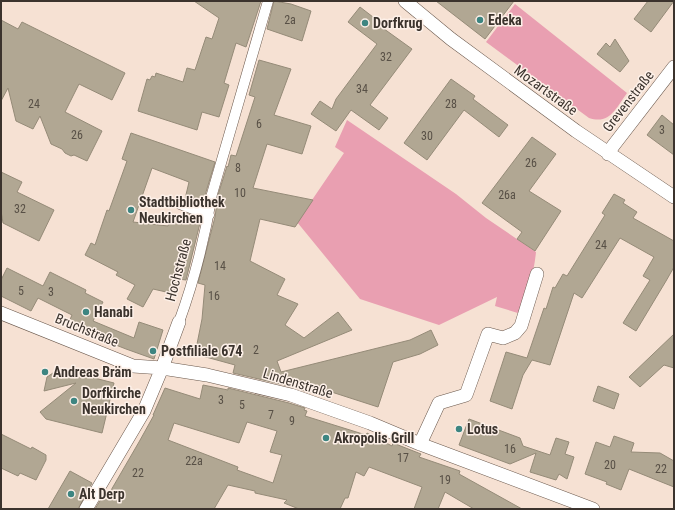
<svg xmlns="http://www.w3.org/2000/svg" width="675" height="510" viewBox="0 0 675 510" font-family="'Roboto Condensed',sans-serif">
  <style>
    .green { fill: #e99fb1 }
    .building { fill: #b1a793; stroke: #958b78; fill-rule: evenodd }
    .lines { fill: none; stroke-linecap: round; stroke-linejoin: round }
    .pedestrian-casing { stroke: #6a584c; stroke-width: 11 }
    .minor-casing { stroke: #6a584c; stroke-width: 14 }
    .pedestrian { stroke: #fff; stroke-width: 10 }
    .minor { stroke: #fff; stroke-width: 13 }
    .poi-dot { fill: #3d8581; stroke: #fdf0e8; stroke-width: 1.5 }
    .labels { text-anchor: middle; stroke-width: 3; stroke-linejoin: round; paint-order: stroke }
    .number-label { font-size: 12px; fill: #585046 }
    .poi-label { font-size: 14px; font-weight: bold; fill: #3b332d; stroke: #fdf0e8; text-anchor: start }
    .street-label { font-size: 14px; fill: #3b332d; stroke: #fdf0e8 }
  </style>
  <rect width="100%" height="100%" fill="#f6e1d3"/>
  <!-- green -->
  <path class="green" d="M515 4 627 93C616 108 610 125 589 118L486 42Z
    M347 120 456 194 486 218 536 252C534 274 527 294 521 314L495 306 497 297 439 325 360 299 297 222 344 153 335 147Z"/>
  <!-- building -->
  <path class="building" d="M194 1H261L246 47 236 43 224 83 229 85 219 117 202 112 197 130 138 111 147 79 150 80 152 76 155 77 156 73 183 82 187 68 195 70 206 37 212 39 219 18Z
    M274 1 291 4 311 11 302 41 267 29Z
    M436 1H514L485 39Z
    M648 1H674L651 32 634 19Z
    M360 7 382 24 380 26 412 49 370 105 388 118 379 130 351 110 336 131 311 114 320 101 332 109 336 99 377 44 348 22Z
    M1 20 18 29 22 22 125 73 112 100 79 84 65 112 102 131 87 161 74 155 71 156 65 153 62 149 51 144 40 116 33 129 16 121 8 88 1 101Z
    M615 39 629 61 620 72 597 54 606 43 610 47Z
    M259 60 291 69 274 115 311 126 302 154 267 144 253 188 313 200 295 227 260 219 250 261 285 279 277 295 298 304 285 325 304 338 338 312 352 330 277 361 281 372 410 340 431 330 438 345 420 354 393 362 378 407 313 386 310 393 293 387 233 373 235 365 195 354 202 319 205 285 198 283 215 217 218 195 227 166 228 167 231 155 236 156 255 97 249 95Z
    M451 79 475 96 473 99 508 125 499 137 464 110 427 160 404 143Z
    M662 115 674 125V155L647 135Z
    M131 133 215 162 206 192 203 206 185 199 189 182 152 168 133 222 168 226 170 219 183 220V212L201 219 186 280 178 279 175 294 153 289 143 307 127 299 135 285 116 275 118 272 85 255 91 243 95 245 107 210 109 211 127 161 122 159Z
    M532 137 556 154 529 191 561 211 535 251 517 239 522 232 482 203Z
    M1 172 22 182 17 192 54 210 39 241 3 223 1 211Z
    M614 194 625 200 623 203 637 212 633 218 674 241V267L666 281 636 331 623 323 650 280 643 276 654 257 620 238 582 298 574 293 550 365 532 360 523 375 512 409 490 401 506 352 527 358 544 308 546 309 553 287 555 288 563 274 567 276 605 215 602 213Z
    M7 268 43 286 50 272 86 290 85 293 103 302 93 321 134 338 139 322 163 330 154 359 126 349 88 334 68 324 72 315 38 298 31 311 1 296V280Z
    M674 334V368L664 365 640 387 629 377Z
    M59 369 114 383 102 433 46 419 40 412 76 383 44 391 47 377Z
    M203 385 228 390V388L289 403 305 408 304 410 307 411 305 416 366 435 367 433 392 446 393 443 421 454 419 457 460 471 459 474 522 509H474L445 492 438 509H414L422 487 369 467 364 476 356 472 348 498H345L340 509H299L284 503 287 500 255 493V491L228 485 214 509H95L106 491 110 492 139 442 154 415H153L165 388 200 399ZM247 422 277 431 270 452 282 455 273 483 237 470 238 467 168 440 174 423 239 443Z
    M598 386 619 394 614 409 593 401Z
    M469 419 520 438 523 446 550 455 556 438 569 442 565 454 574 457 567 479 559 474 556 480 530 472 536 453 510 464 459 445Z
    M1 434 31 449 32 447 46 455V460L36 480 20 473 18 476 1 468Z
    M614 436 634 443 631 452 660 453 674 461V487L629 469 621 490 606 484 607 482 585 474 596 442 610 447Z
    M70 471 92 483 78 509H48Z"/>
  <g class="lines">
    <defs>
      <path id="pedestrian" d="M180 204 209 215
        M179 322C194 281 205 237 212 194L268 1"/>
      <path id="minor" d="M405 1 451 39 576 131 674 197
        M608 154 613 146 674 67
        M1 313 133 366 162 368 207 375 291 395 370 423 420 444 593 509
        M420 444 439 403 466 395 488 334 503 338 515 333 521 326 537 274
        M86 509 144 411 162 368 179 322"/>
    </defs>
    <!-- pedestrian casing -->
    <use href="#pedestrian" class="pedestrian-casing"/>
    <!-- minor casing -->
    <use href="#minor" class="minor-casing"/>
    <!-- pedestrian -->
    <use href="#pedestrian" class="pedestrian"/>
    <!-- minor -->
    <use href="#minor" class="minor"/>
  </g>
  <!-- markers -->
  <g class="poi-dot">
    <circle cx="480" cy="20" r="4"/>
    <circle cx="365" cy="23" r="4"/>
    <circle cx="131" cy="210" r="4"/>
    <circle cx="86" cy="312" r="4"/>
    <circle cx="153" cy="351" r="4"/>
    <circle cx="45" cy="372" r="4"/>
    <circle cx="74" cy="401" r="4"/>
    <circle cx="459" cy="429" r="4"/>
    <circle cx="326" cy="438" r="4"/>
    <circle cx="71" cy="494" r="4"/>
  </g>
  <g class="labels">
    <!-- number labels -->
    <g class="number-label">
      <text x="290" y="24">2a</text>
      <text x="386" y="61">32</text>
      <text x="362" y="93">34</text>
      <text x="34" y="108">24</text>
      <text x="451" y="108">28</text>
      <text x="259" y="128">6</text>
      <text x="662" y="134">3</text>
      <text x="77" y="139">26</text>
      <text x="427" y="140">30</text>
      <text x="531" y="167">26</text>
      <text x="238" y="172">8</text>
      <text x="240" y="197">10</text>
      <text x="507" y="199">26a</text>
      <text x="20" y="213">32</text>
      <text x="601" y="249">24</text>
      <text x="220" y="270">14</text>
      <text x="21" y="295">5</text>
      <text x="51" y="296">3</text>
      <text x="214" y="300">16</text>
      <text x="256" y="354">2</text>
      <text x="221" y="404">3</text>
      <text x="242" y="409">5</text>
      <text x="271" y="419">7</text>
      <text x="292" y="425">9</text>
      <text x="510" y="453">16</text>
      <text x="403" y="462">17</text>
      <text x="194" y="465">22a</text>
      <text x="610" y="469">20</text>
      <text x="661" y="473">22</text>
      <text x="138" y="477">22</text>
      <text x="445" y="484">19</text>
    </g>
    <!-- poi labels -->
    <g class="poi-label">
      <text x="488" y="25">Edeka</text>
      <text x="373" y="28">Dorfkrug</text>
      <text x="139" y="207">Stadtbibliothek<tspan x="139" dy="16">Neukirchen</tspan></text>
      <text x="94" y="317">Hanabi</text>
      <text x="161" y="356">Postfiliale 674</text>
      <text x="53" y="377">Andreas Bräm</text>
      <text x="82" y="398">Dorfkirche<tspan x="82" dy="16">Neukirchen</tspan></text>
      <text x="467" y="434">Lotus</text>
      <text x="334" y="443">Akropolis Grill</text>
      <text x="79" y="499">Alt Derp</text>
    </g>
    <!-- street labels -->
    <g class="street-label">
      <text transform="translate(546 90) rotate(36)" y="5">Mozartstraße</text>
      <text transform="translate(628 101) rotate(-52)" y="5">Grevenstraße</text>
      <text transform="translate(178 270) rotate(-75)" y="5">Hochstraße</text>
      <text transform="translate(87 330) rotate(22)" y="5">Bruchstraße</text>
      <text transform="translate(298 383) rotate(17)" y="5">Lindenstraße</text>
    </g>
  </g>
  <!-- border -->
  <rect width="675" height="510" fill="none" stroke="#3b332d" stroke-width="4"/>
</svg>
